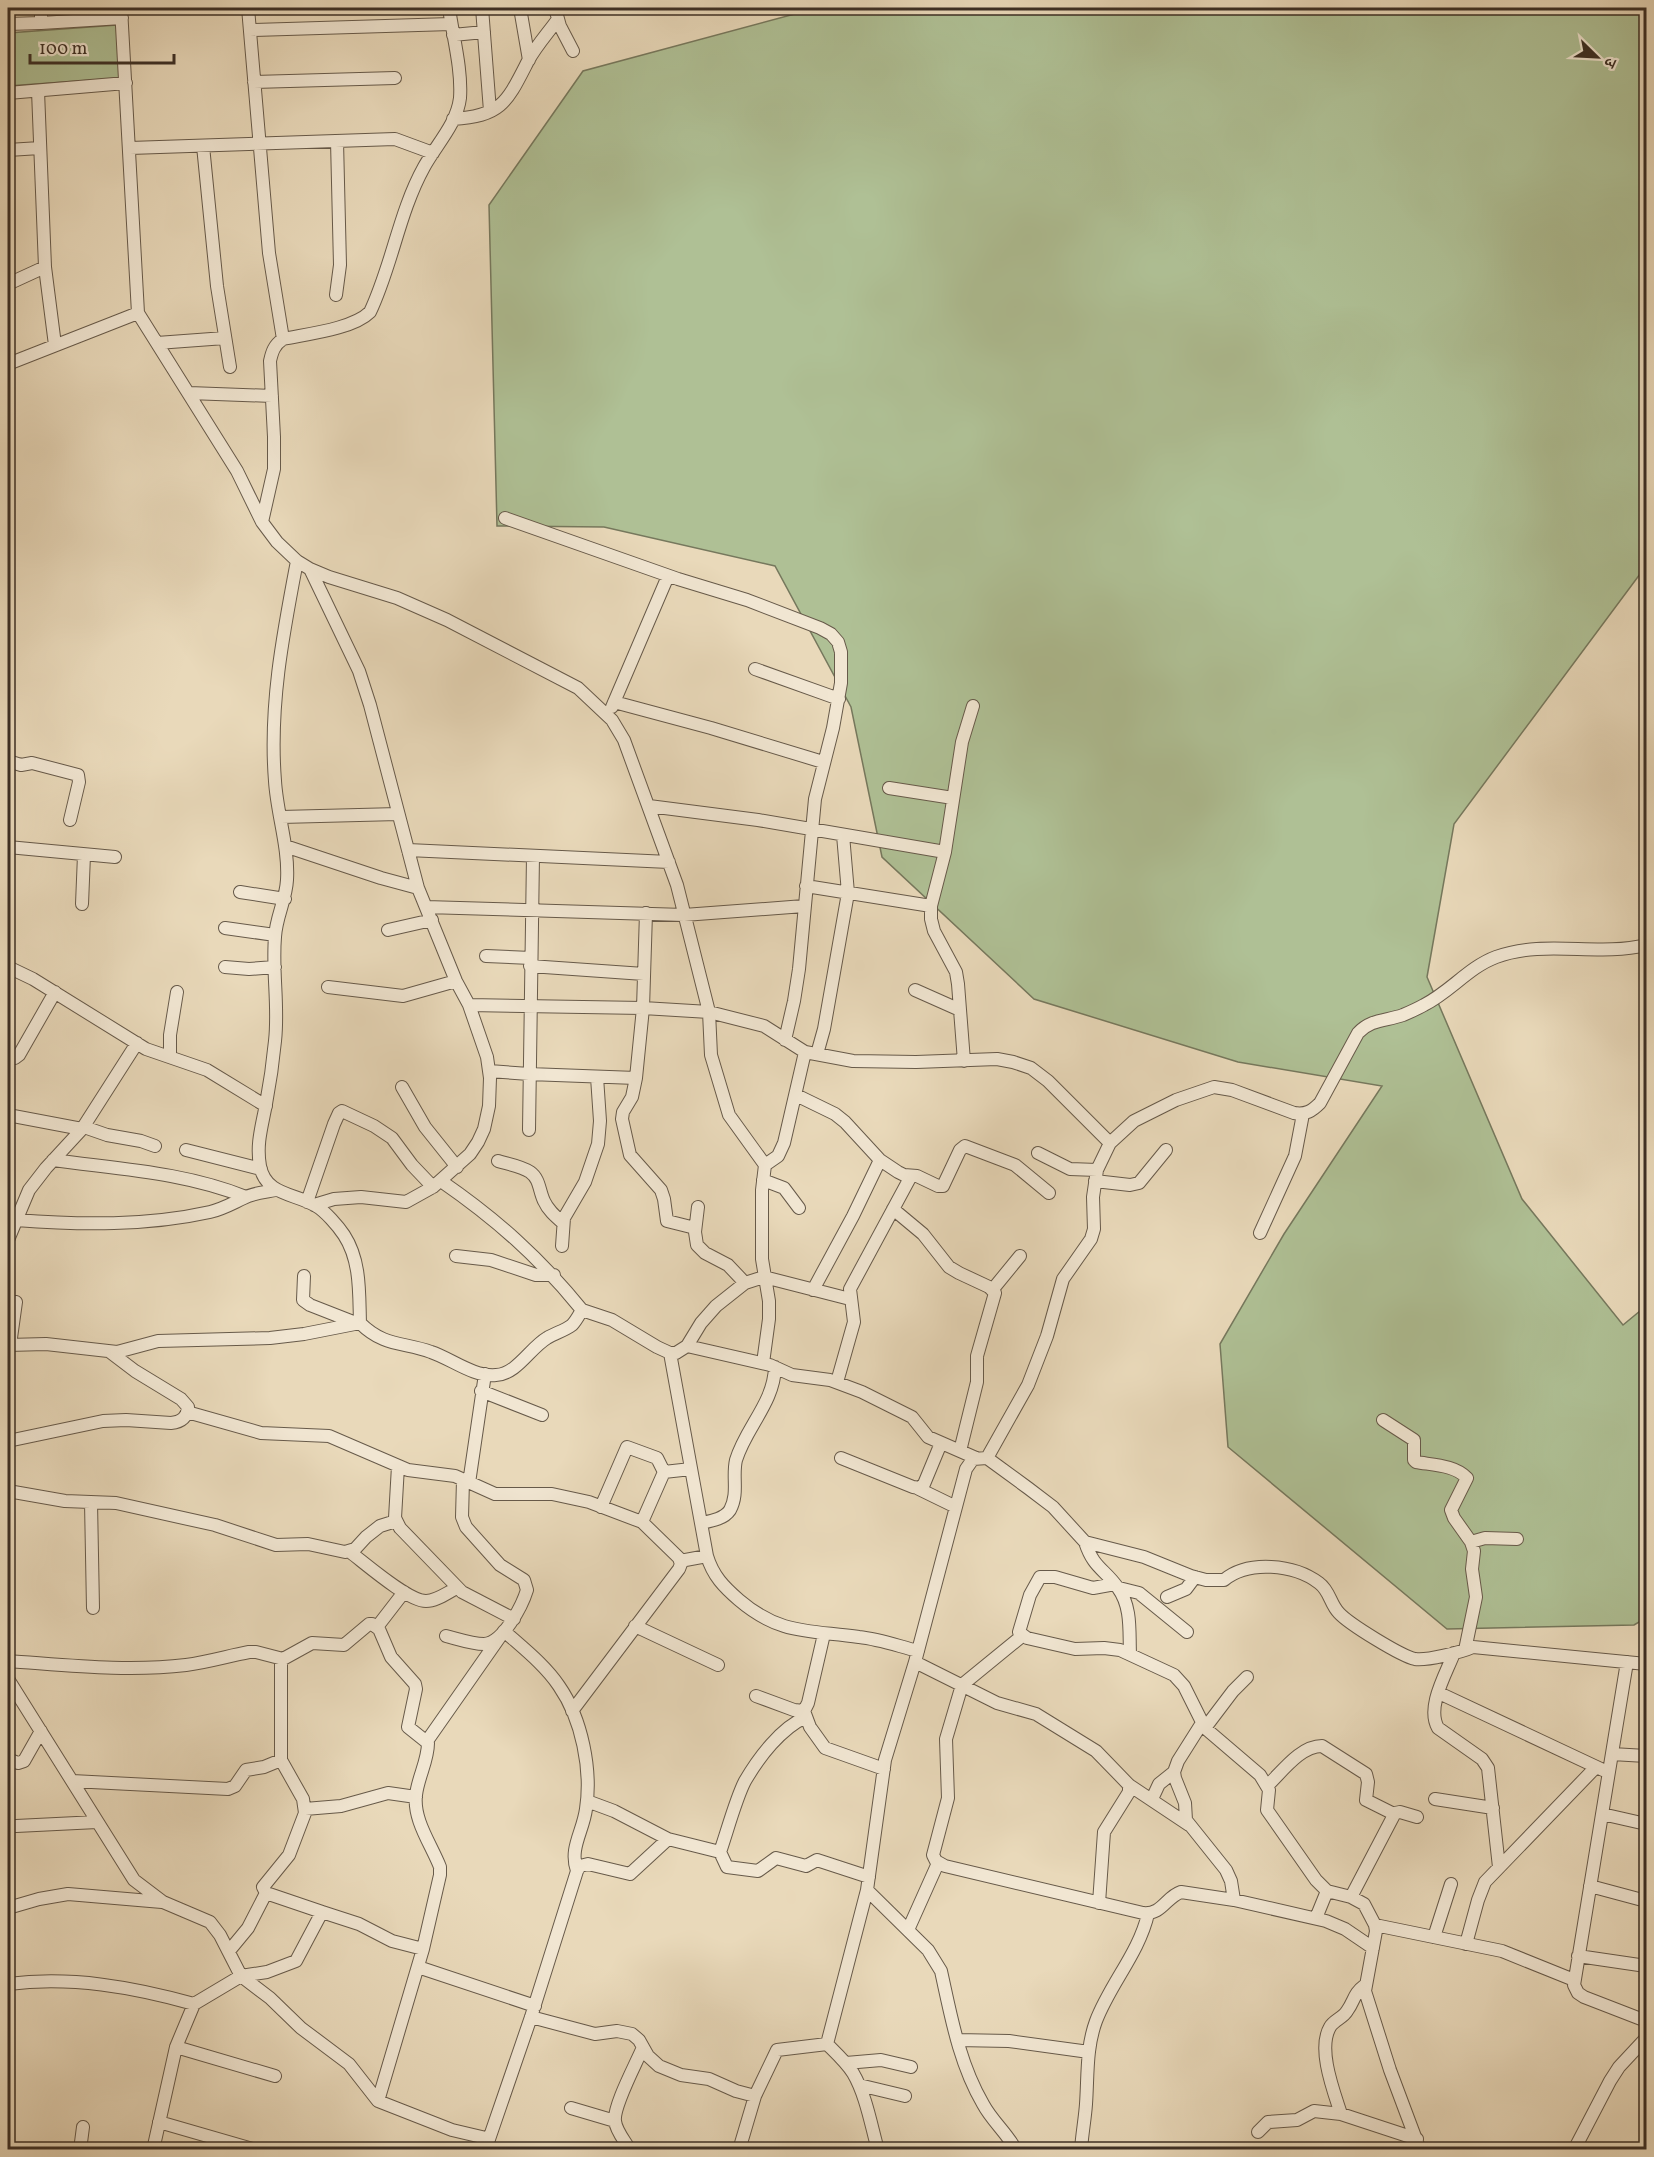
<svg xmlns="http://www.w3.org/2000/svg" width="1654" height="2157" viewBox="0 0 1654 2157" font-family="Vollkorn,'Noto Serif Devanagari',serif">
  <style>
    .green { fill: #afc095; stroke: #76785d; stroke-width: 1.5 }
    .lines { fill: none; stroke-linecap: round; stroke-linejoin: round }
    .street-casing { stroke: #675a4a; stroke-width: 14 }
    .street { stroke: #f1e6d2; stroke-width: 12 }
  </style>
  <rect width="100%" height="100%" fill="#e9d9ba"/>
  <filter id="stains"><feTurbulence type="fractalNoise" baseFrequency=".00333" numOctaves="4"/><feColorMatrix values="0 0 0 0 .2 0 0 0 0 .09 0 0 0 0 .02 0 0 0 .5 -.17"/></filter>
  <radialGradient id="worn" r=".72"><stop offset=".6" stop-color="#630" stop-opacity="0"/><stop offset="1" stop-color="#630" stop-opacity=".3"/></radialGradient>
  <!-- green -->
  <path class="green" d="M817 8H1646V566L1454 824 1427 977 1522 1199 1623 1325 1646 1306V1618L1634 1625 1447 1629 1228 1447 1220 1344 1284 1234 1382 1086 1238 1062 1034 999 882 857 851 707 775 566 604 527 497 526 489 205 583 71Z
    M117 25 120 78 8 86V33Z"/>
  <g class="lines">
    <defs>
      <path id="street" d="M121 8 138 313 237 471 262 522 277 542 297 561 310 569 329 577 397 598 447 620 578 688 612 720 624 740 677 885 709 1012 711 1055 729 1115 765 1165 762 1190V1259L769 1301V1319L763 1363
        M248 8 269 253 283 339
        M482 8 490 111
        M520 8 529 60
        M555 8 560 26 573 51
        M41 23 122 18
        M8 24 41 23V8
        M250 30 451 24
        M453 35 484 32
        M254 82 395 78
        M38 91 45 267 55 345
        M8 93 126 83
        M453 119C502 116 507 102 528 61 536 46 548 33 558 19
        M203 146 217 286 230 367
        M130 148 395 139 433 153
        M8 150 40 148
        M8 284 45 267
        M336 295 340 265 337 141
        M157 343 225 338
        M8 364 138 313
        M189 393 272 396
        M505 518 678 579 747 600 820 628 831 634 838 642 841 652V683L833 728 815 799 799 969 794 1001 785 1040
        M262 522 274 469V437L270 361C272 352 274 345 283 339 307 334 353 329 370 312 392 266 399 212 424 167 436 145 457 124 460 98 462 69 453 37 449 8
        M297 561C283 634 269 706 275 781 277 814 289 847 287 880 286 900 276 917 275 937 272 972 279 1006 275 1041 273 1062 270 1083 266 1104 262 1126 256 1144 260 1166 266 1196 295 1193 316 1206 325 1211 338 1226 344 1235 361 1261 359 1293 360 1323 384 1347 404 1342 431 1352 452 1359 473 1377 496 1375 517 1374 530 1348 547 1338 555 1333 564 1331 572 1325 576 1321 579 1315 582 1310L612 1320 657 1347 670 1353H676L687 1346 701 1323 716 1306 745 1283 764 1277 850 1299
        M310 569 359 671 370 705 418 888 456 981 469 1005 487 1057 490 1078 489 1106 484 1129 478 1142 470 1154 433 1187 406 1202 361 1197 334 1199 314 1205
        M755 669 839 699
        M614 702 711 728 823 762
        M612 707 668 576
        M8 761 21 765 32 763 78 775 79 782 70 820
        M889 788 953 798
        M649 806 758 820 945 852
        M281 817 398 814
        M285 846 381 878 418 888
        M8 847 115 857
        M408 850 669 862
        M806 886 931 906
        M240 892 285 899
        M82 904 84 855
        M426 907 684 915 804 906
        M646 913 643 1008 636 1078 632 1097 623 1112 622 1119 630 1155 661 1190 664 1199 667 1221 695 1228
        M225 928 275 935
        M388 930 432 920
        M486 956 531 958
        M530 966 644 974
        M8 967 33 979 146 1049 207 1070 266 1106
        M225 967 249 969 275 967
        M328 987 403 996 456 981
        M915 990 960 1010
        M469 1005 643 1008 709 1012 764 1026 805 1052 853 1061 916 1062 997 1059 1013 1062 1031 1068 1048 1081 1110 1143
        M817 1054 824 1029 848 893 843 835
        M8 1055 15 1058 19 1055 55 992
        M170 1057V1035L177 992
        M964 1061 958 984 956 972 934 931 931 919V906L945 852 962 742 973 706
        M489 1071 529 1074 636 1078
        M402 1087 425 1127 457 1167
        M796 1095 835 1114 845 1122 880 1160 898 1172 904 1175 917 1176 938 1186H943L960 1150 965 1146 1015 1165 1049 1193
        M8 1115 82 1129
        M84 1127 107 1135 141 1141 155 1146
        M529 1130 533 856
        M186 1150 261 1169
        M1038 1153 1070 1169 1097 1170
        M53 1160C118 1169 184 1172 246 1197
        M498 1161C508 1164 521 1166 530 1172 540 1179 539 1191 544 1201 548 1210 555 1216 563 1223
        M765 1165 778 1156 784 1143 805 1052
        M763 1180 784 1188 799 1208
        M441 1181C496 1219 539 1257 582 1310
        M1095 1181 1130 1185 1139 1183 1166 1150
        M307 1202 334 1124 339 1113 342 1111 374 1126 392 1138 412 1165 433 1187
        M698 1207 695 1232 697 1245 705 1253 728 1265 745 1283
        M893 1209 923 1234 949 1267 959 1273 989 1287 995 1293 977 1356V1382L960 1451
        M16 1220C81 1225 147 1226 210 1212 223 1209 233 1203 244 1198 253 1193 266 1192 276 1190
        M1260 1233 1295 1156 1303 1114
        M8 1240 29 1190 46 1168 82 1129 137 1043
        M562 1246 564 1218 585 1182 598 1144 600 1121 597 1077
        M456 1256 491 1260 536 1275H554
        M304 1276 303 1300 310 1305 356 1323
        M993 1289 1020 1256
        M813 1290 853 1216 880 1160
        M8 1345 46 1344 117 1352 158 1341 270 1338 304 1334 360 1323
        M10 1345 16 1302
        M687 1346 770 1365 792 1375 830 1380 862 1392 912 1417 928 1437 976 1458
        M670 1353 707 1556C713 1576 724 1587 739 1600 780 1635 809 1630 859 1637 879 1639 898 1646 918 1651
        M837 1382 854 1322 850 1289 911 1176
        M481 1391 542 1415
        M187 1412 261 1433 329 1436 408 1470 455 1476 495 1494H552L589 1502 642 1522 679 1558 681 1564 679 1569 572 1711
        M1383 1420 1414 1440V1460L1416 1462C1433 1465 1455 1465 1467 1478L1451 1510 1454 1518 1471 1542 1474 1551 1472 1569 1476 1597 1465 1650
        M8 1441 103 1421 126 1420 171 1423C182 1422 187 1417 188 1407L181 1399 135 1371 110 1352
        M841 1458 913 1487 920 1488 924 1484 941 1443
        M987 1458 1028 1385 1047 1336 1063 1279 1091 1239 1094 1229 1093 1197 1097 1170 1110 1143 1134 1121 1176 1100 1214 1087 1232 1090 1294 1113C1306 1115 1312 1111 1320 1103L1358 1033C1371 1019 1386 1021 1403 1015 1410 1012 1417 1009 1424 1005 1450 992 1469 967 1496 957 1545 939 1597 957 1646 945
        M398 1466 395 1518 400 1528 462 1592 514 1619
        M664 1472 691 1469
        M469 1483 485 1374
        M917 1488 956 1507
        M8 1491 65 1501 116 1503 215 1525 276 1545 308 1544 345 1552 355 1549 366 1537 380 1526 396 1521
        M91 1502 93 1608
        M601 1507 627 1447 657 1458 664 1472 642 1522
        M701 1523C711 1521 724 1519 730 1510 739 1493 732 1477 736 1460 746 1427 774 1403 775 1367
        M1085 1542C1094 1569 1104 1568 1118 1588 1132 1607 1129 1632 1130 1653
        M1471 1542 1485 1538 1517 1539
        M350 1552C366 1564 408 1601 426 1601 437 1601 448 1592 457 1588
        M680 1561 707 1556
        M1115 1584 1093 1588 1055 1577H1040L1030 1595 1019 1632 1027 1638 1075 1649 1104 1648 1120 1650 1174 1675 1184 1686 1205 1728 1260 1775 1269 1790 1267 1810 1316 1880 1327 1891 1351 1897 1364 1904 1375 1925 1376 1931 1365 1991 1390 2070 1420 2150
        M1119 1588 1139 1593 1187 1632
        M1167 1597 1186 1589 1195 1577
        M635 1626 718 1665
        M377 1627 404 1592
        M446 1636C458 1639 472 1644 484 1644 503 1643 522 1606 527 1590L524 1580 500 1565 466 1527 462 1517 463 1480
        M1022 1636 962 1685 946 1739 948 1798 933 1855 936 1861 945 1866 1143 1913C1162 1915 1166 1897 1181 1892L1234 1900 1326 1921 1345 1929 1373 1948
        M1454 1653C1446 1674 1426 1707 1438 1728L1482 1759 1488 1768 1499 1867
        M8 1661C67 1665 127 1672 186 1665 208 1662 228 1656 249 1652H256L283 1659 312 1643 344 1645 369 1624H372L379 1629 391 1657 415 1684 416 1689 408 1727 428 1743C428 1761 418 1777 416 1795 413 1820 431 1844 440 1867V1875L423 1949 378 2101
        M915 1662 997 1703 1036 1714 1096 1751 1129 1785V1792L1104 1832 1099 1903
        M1627 1662 1574 1985 1578 1993 1584 1997 1646 2021
        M8 1679 134 1880 163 1902 210 1922 220 1935 241 1976 270 1998 301 2028 349 2064 378 2101 452 2130 486 2138V2150
        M1439 1693 1603 1770
        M756 1696 794 1710 804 1711 808 1703 824 1634
        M804 1711 810 1727 825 1748 884 1769
        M1202 1723 1178 1761 1174 1772 1175 1778 1185 1803 1186 1820 1226 1870 1231 1881 1234 1900
        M1205 1728 1233 1691 1247 1677
        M427 1741 504 1631C523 1648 545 1665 559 1686 582 1719 592 1770 586 1809 583 1832 569 1848 577 1871
        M1612 1754 1646 1756
        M8 1759 18 1763 24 1761 41 1731
        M72 1781 228 1789 235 1786 246 1770 264 1767 281 1760
        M1129 1785 1189 1825
        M1267 1786C1282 1772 1300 1746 1322 1746L1366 1774 1368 1782 1366 1800 1394 1814
        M1152 1799 1159 1784 1174 1772
        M1435 1799 1493 1808
        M587 1801 614 1811 668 1839 720 1852 727 1867 758 1871 776 1858 806 1866 817 1860 869 1877
        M305 1809 341 1806 388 1793 416 1797
        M1602 1814 1646 1824
        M16 1826 97 1822
        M720 1852C727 1832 736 1798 745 1781 759 1757 781 1728 806 1717
        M1590 1886 1646 1901
        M867 1890 928 1950 941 1971C951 2016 959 2063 983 2104 992 2121 1007 2133 1016 2150
        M266 1893 263 1887 289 1855 305 1813 303 1799 281 1760V1659
        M1351 1897 1395 1813 1400 1812 1417 1817
        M8 1908 39 1899 68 1894 162 1902
        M1316 1918 1327 1891
        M1375 1925 1502 1951 1574 1980
        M908 1930 938 1863
        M1434 1937 1451 1884
        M1466 1944 1478 1900 1485 1882 1596 1767
        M229 1951 248 1928 266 1893 322 1912
        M1578 1956 1646 1966
        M418 1967 535 2006
        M8 1984C71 1976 133 1987 194 2004
        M531 2017 595 2034 617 2031 632 2034 639 2040 648 2056 659 2066 681 2075 709 2079 736 2091 755 2096
        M957 2040 1009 2041 1089 2052
        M827 2044C836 2053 846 2062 853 2073 866 2095 871 2125 878 2150
        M176 2047 275 2076
        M846 2063 881 2060 911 2067
        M859 2085 905 2096
        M571 2108 615 2121
        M1341 2114C1334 2092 1317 2049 1330 2027 1334 2020 1343 2018 1347 2011 1355 2000 1353 1994 1365 1985
        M159 2122 256 2150
        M1258 2132 1268 2122 1297 2120 1314 2111 1341 2114 1417 2139
        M487 2145 531 2017 577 1871 580 1866 588 1864 630 1874 668 1839
        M80 2150 83 2127
        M153 2150 176 2047 194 2004 241 1976 267 1972 296 1961 322 1912 359 1924 392 1941 423 1949
        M630 2150C625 2141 616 2131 615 2121 613 2106 637 2062 643 2047
        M739 2150 755 2096 777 2050 827 2044 867 1890 885 1760 915 1662 966 1469 973 1459 987 1458 1028 1488 1053 1507 1085 1542 1144 1557 1191 1576 1206 1580H1224C1248 1560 1294 1564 1319 1583 1330 1591 1330 1604 1339 1613 1349 1624 1401 1656 1415 1659 1426 1661 1462 1652 1473 1647L1646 1664
        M1081 2150C1082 2134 1085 2119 1086 2104 1088 2076 1086 2048 1096 2021 1110 1984 1139 1953 1148 1914
        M1574 2150 1610 2081 1619 2067 1646 2038"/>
    </defs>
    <!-- street casing -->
    <use href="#street" class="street-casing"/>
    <!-- street -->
    <use href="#street" class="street"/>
  </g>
  <!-- margin -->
  <rect width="1654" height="2157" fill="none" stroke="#e9d9ba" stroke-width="30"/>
  <rect x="9" y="9" width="1636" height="2139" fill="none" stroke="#3c2f25" stroke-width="3"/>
  <rect x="15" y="15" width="1624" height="2127" fill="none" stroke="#3c2f25" stroke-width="1.5"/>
  <!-- north arrow -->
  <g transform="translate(1597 57) rotate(114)" stroke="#f1e6d2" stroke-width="4.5" paint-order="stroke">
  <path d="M0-4.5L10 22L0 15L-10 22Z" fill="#3c2f25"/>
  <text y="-9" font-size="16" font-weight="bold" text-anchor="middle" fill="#3c2f25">उ</text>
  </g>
  <!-- scale -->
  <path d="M30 54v9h144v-9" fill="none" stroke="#3c2f25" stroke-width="3"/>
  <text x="39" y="54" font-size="18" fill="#3c2f25" stroke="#f1e6d2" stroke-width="4.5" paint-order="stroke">100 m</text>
  <rect width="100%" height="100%" filter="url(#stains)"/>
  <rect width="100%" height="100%" fill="url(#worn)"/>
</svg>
